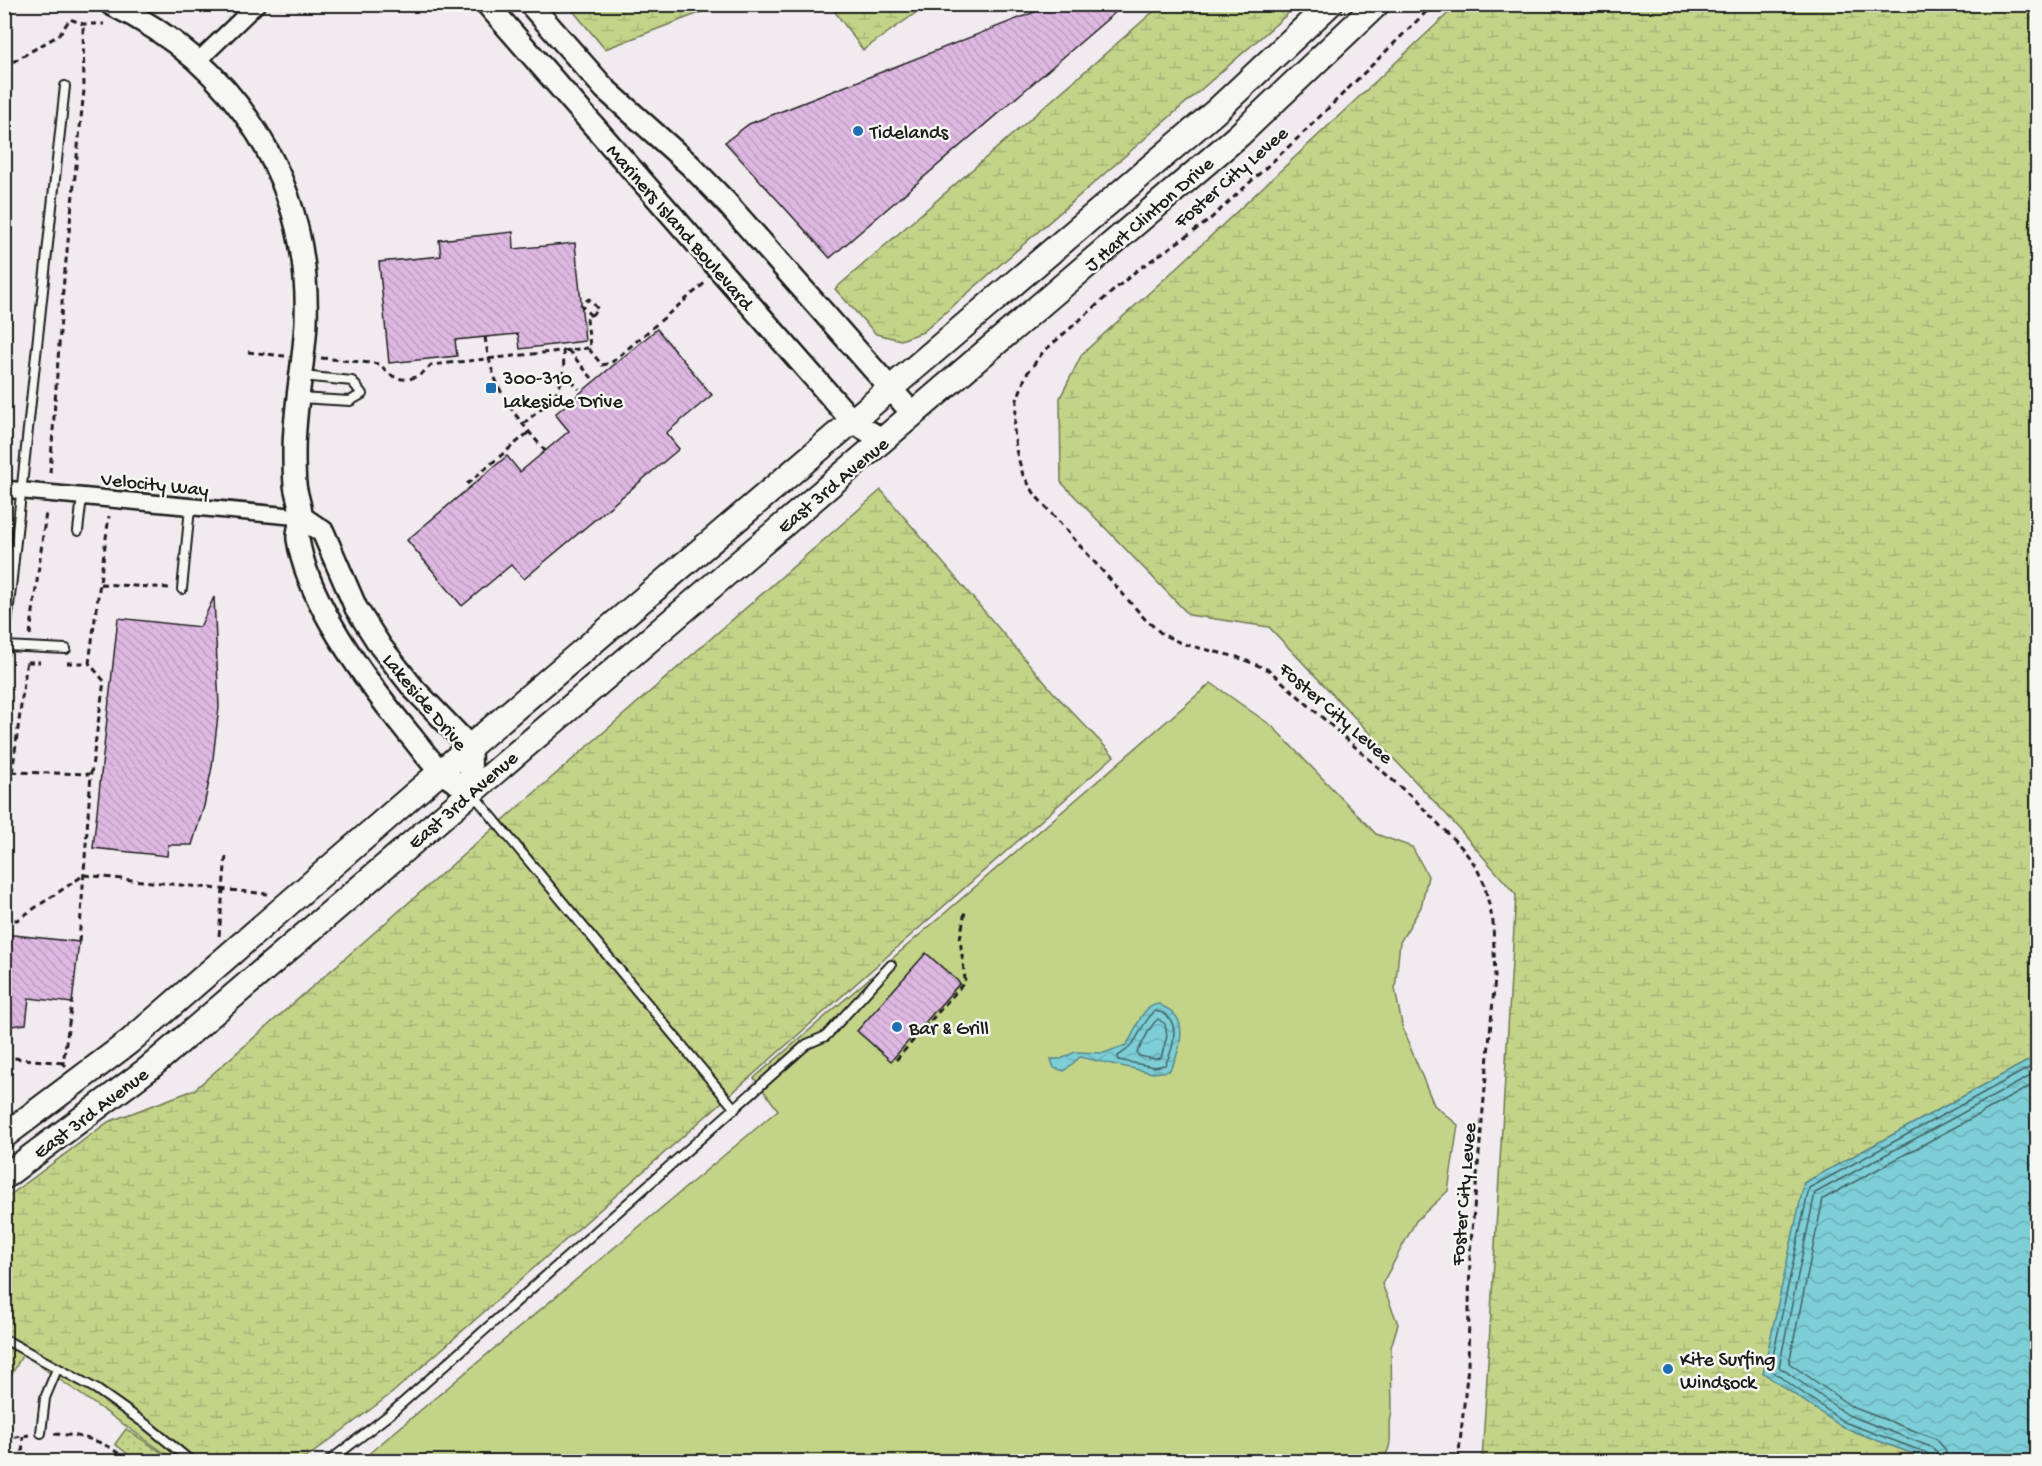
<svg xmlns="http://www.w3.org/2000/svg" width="2042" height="1466" viewBox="0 0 2042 1466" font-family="'Gochi Hand',sans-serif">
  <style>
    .green { fill: #c3d489; stroke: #707852; stroke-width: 1.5 }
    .wetland { fill: url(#wetland-marsh); stroke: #707852; stroke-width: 1.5 }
    .park { fill: url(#park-dots); stroke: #707852; stroke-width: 1.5 }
    .water { fill: url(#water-waves); stroke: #56878c; stroke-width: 1.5 }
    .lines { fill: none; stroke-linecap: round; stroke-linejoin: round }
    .shore { stroke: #436366; stroke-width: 1.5 }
    .building { fill: url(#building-back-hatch); stroke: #1c1c1c; stroke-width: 1.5 }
    .lane-casing { stroke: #1c1c1c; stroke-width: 12 }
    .street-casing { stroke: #1c1c1c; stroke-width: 20 }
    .secondary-casing { stroke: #1c1c1c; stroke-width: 26 }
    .primary-casing { stroke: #1c1c1c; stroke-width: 28 }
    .path { stroke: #1c1c1c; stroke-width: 3; stroke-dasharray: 6 4.5; stroke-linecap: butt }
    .lane { stroke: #f6f6f2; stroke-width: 8 }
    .street { stroke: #f6f6f2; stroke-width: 15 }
    .secondary { stroke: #f6f6f2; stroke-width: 21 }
    .primary { stroke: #f6f6f2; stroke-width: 24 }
    .poi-dot { fill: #1f6fb2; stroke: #f6f6f2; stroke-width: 2 }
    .labels { text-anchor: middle; stroke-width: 5; stroke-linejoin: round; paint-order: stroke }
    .poi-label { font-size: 20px; fill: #1c1c1c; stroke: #f6f6f2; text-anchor: start }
    .street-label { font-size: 20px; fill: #1c1c1c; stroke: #f6f6f2 }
  </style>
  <defs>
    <pattern id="wetland-marsh" width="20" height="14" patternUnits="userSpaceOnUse" patternTransform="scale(1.5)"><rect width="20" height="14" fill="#c3d489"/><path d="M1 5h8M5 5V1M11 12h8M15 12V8" fill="none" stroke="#a7b576"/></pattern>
    <pattern id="park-dots" width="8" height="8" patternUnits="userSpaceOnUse" patternTransform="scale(1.5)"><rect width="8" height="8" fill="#c3d489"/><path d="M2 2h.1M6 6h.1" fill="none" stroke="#a7b576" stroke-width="1.8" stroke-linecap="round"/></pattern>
    <pattern id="water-waves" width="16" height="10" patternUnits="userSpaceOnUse" patternTransform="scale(1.5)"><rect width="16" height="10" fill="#7dced6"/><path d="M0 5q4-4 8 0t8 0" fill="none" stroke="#6bb0b7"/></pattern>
    <pattern id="building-back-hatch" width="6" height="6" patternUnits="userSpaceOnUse" patternTransform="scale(1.5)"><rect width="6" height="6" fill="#deb8e2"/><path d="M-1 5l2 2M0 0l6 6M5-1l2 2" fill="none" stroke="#be9ec1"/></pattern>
  </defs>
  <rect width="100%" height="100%" fill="#f1eaef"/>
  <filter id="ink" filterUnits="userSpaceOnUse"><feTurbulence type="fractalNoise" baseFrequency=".0167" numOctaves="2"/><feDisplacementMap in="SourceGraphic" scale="12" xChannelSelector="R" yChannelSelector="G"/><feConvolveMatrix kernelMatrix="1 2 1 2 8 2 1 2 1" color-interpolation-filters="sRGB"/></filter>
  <g filter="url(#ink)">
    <!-- green -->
    <path class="green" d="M1211 683 1272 726 1376 834 1412 847 1428 876 1421 907 1400 942 1395 989 1403 1030 1434 1105 1458 1125 1448 1191 1416 1221 1382 1284 1398 1324 1391 1347 1392 1412C1386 1431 1397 1443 1381 1461L359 1462 778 1110 754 1078Z"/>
    <!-- wetland -->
    <path class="wetland" d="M568 5H720L605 49Z
      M830 5H927L863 50Z
      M1161 5H1298L923 332 901 340 876 334 835 289Z
      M1457 5H2037V1056L1804 1183 1842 1427 1932 1461H1482L1516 895 1447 815 1269 627 1189 615 1061 482 1060 398 1082 354 1182 263Z
      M881 490 1053 692 1114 756 391 1394 302 1461H176L23 1354 5 1387V1199L108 1122 194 1090Z"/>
    <!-- park -->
    <path class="park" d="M126 1429 174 1461H137L115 1444Z"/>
    <!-- water -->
    <path class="water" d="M1159 1004C1164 1008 1171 1009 1175 1015 1187 1028 1178 1058 1169 1071L1153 1073 1080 1057 1064 1071 1054 1068 1051 1059H1061L1075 1052 1104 1053 1126 1045C1137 1032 1139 1006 1159 1004Z
      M2037 1056V1461H1932L1842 1427 1763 1373 1804 1183Z"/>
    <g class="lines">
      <!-- shore -->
      <path class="shore" d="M1155 1011C1182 1015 1175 1046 1165 1065L1154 1067 1118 1060V1056C1141 1043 1137 1027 1155 1011Z
        M1158 1019 1165 1024 1167 1036 1161 1058 1154 1059 1139 1056 1137 1052C1145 1042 1148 1026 1158 1019Z
        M1931 1462 1927 1453 1844 1422 1770 1370 1809 1188 2038 1063
        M1939 1462 1937 1453 1931 1447 1848 1415 1779 1367 1815 1193 2038 1072
        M1948 1462 1945 1449 1936 1439 1852 1407 1789 1363 1823 1199 2038 1082"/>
    </g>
    <!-- building -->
    <path class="building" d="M1055 4H1125L830 258 725 142 749 124Z
      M513 232 514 249 575 243 585 341 520 349 518 334 455 340 457 356 389 363 379 262 441 256 439 240Z
      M657 329 712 395 666 433 679 449 524 579 511 565 462 606 407 540 507 456 520 472 569 431 555 414Z
      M214 597 219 707 212 767 204 806 192 845H168L167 856 93 848 118 618 200 627Z
      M4 934 79 942 72 1003 29 998 26 1024 4 1027Z
      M926 953 960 983 891 1061 857 1031Z"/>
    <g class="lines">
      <defs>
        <path id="lane" d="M299 398 350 401 362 394 352 381 302 376
          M78 531 82 497
          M182 589 190 508
          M5 646 66 649
          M4 652 65 86
          M473 794 735 1109
          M4 1339 96 1389 147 1425 192 1462
          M41 1433 45 1398 57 1369
          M328 1462 390 1414 807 1044 826 1036 891 965"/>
        <path id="street" d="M198 61 257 4
          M4 489 301 517"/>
        <path id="secondary" d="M111 4C236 64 311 182 306 322 304 365 294 408 294 452 294 462 294 473 295 484 296 495 301 505 301 516 301 524 297 531 298 539 308 604 369 685 410 735 420 747 429 760 440 771 449 779 461 785 471 791
          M487 4 853 422 883 440
          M530 4 605 89 690 165 725 201 913 414
          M301 517 323 532 356 608 381 647 414 689 470 747 471 791"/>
        <path id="primary" d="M4 1136 129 1042 418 791 1215 112 1330 4
          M4 1177 148 1069 1239 135 1377 4"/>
      </defs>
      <!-- lane casing -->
      <use href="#lane" class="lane-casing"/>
      <!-- street casing -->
      <use href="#street" class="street-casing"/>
      <!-- secondary casing -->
      <use href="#secondary" class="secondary-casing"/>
      <!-- primary casing -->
      <use href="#primary" class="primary-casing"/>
      <!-- path -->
      <path class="path" d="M1434 4 1299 137 1207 222 1136 271 1043 352 1026 375 1017 400 1014 429 1016 450 1023 475 1036 496 1145 619 1162 634 1183 644 1237 657 1269 670 1417 802 1462 848 1475 865 1484 883 1493 922 1495 978 1470 1253 1468 1366 1458 1462
        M4 67 59 35 70 19 83 24H104
        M591 316 581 305 589 299 598 309 587 319 590 346 588 348 602 365 611 363 706 282
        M485 337C493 392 511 410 545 451
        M568 350 592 378
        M248 352 285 356
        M321 358 380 364C394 384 415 384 431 365L588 348
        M564 373 579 389
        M559 391 567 400
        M523 424C552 399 567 392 563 351
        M50 473 63 289 84 90 83 24
        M467 484 529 432
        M100 584 170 588
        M30 635 46 512
        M27 662H40
        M67 663H89L109 516
        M4 779 13 772 90 774
        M4 835 27 660
        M4 919 17 920 84 875 268 894
        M4 931 7 935
        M219 936 226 855
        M79 942 91 774 104 681 89 663
        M4 1057 63 1063
        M896 1060 963 984 965 979 960 939 965 911
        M66 1066 63 1063 72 1003
        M54 1434C83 1435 107 1441 129 1462
        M4 1439 29 1435
        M22 1462 23 1436"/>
      <!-- lane -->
      <use href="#lane" class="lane"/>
      <!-- street -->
      <use href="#street" class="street"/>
      <!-- secondary -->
      <use href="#secondary" class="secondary"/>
      <!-- primary -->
      <use href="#primary" class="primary"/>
    </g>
  </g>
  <!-- markers -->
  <g class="poi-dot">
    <circle cx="858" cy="131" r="6"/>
    <rect x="485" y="382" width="12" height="12" rx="3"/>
    <circle cx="897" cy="1027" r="6"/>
    <circle cx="1668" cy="1369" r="6"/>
  </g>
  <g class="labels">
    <!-- poi labels -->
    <g class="poi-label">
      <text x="870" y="138">Tidelands</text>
      <text x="503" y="384">300-310<tspan x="503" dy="23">Lakeside Drive</tspan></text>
      <text x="909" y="1034">Bar &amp; Grill</text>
      <text x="1680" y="1365">Kite Surfing<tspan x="1680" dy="23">Windsock</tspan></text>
    </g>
    <!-- street labels -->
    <g class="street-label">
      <text transform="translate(1230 176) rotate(-41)" y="7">Foster City Levee</text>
      <text transform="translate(1148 213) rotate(-41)" y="7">J Hart Clinton Drive</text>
      <text transform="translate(681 226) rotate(49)" y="7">Mariners Island Boulevard</text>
      <text transform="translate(155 483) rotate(6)" y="7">Velocity Way</text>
      <text transform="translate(832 484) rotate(-40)" y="7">East 3rd Avenue</text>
      <text transform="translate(426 701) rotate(50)" y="7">Lakeside Drive</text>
      <text transform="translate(1337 712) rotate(41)" y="7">Foster City Levee</text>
      <text transform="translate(462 799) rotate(-41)" y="7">East 3rd Avenue</text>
      <text transform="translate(90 1112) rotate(-37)" y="7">East 3rd Avenue</text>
      <text transform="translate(1462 1194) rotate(-85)" y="7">Foster City Levee</text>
    </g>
  </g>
  <!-- margin -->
  <rect width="2042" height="1466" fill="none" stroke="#f6f6f2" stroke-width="24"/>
  <rect x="12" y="12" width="2018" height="1442" fill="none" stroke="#1c1c1c" stroke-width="2" filter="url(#ink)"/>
</svg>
